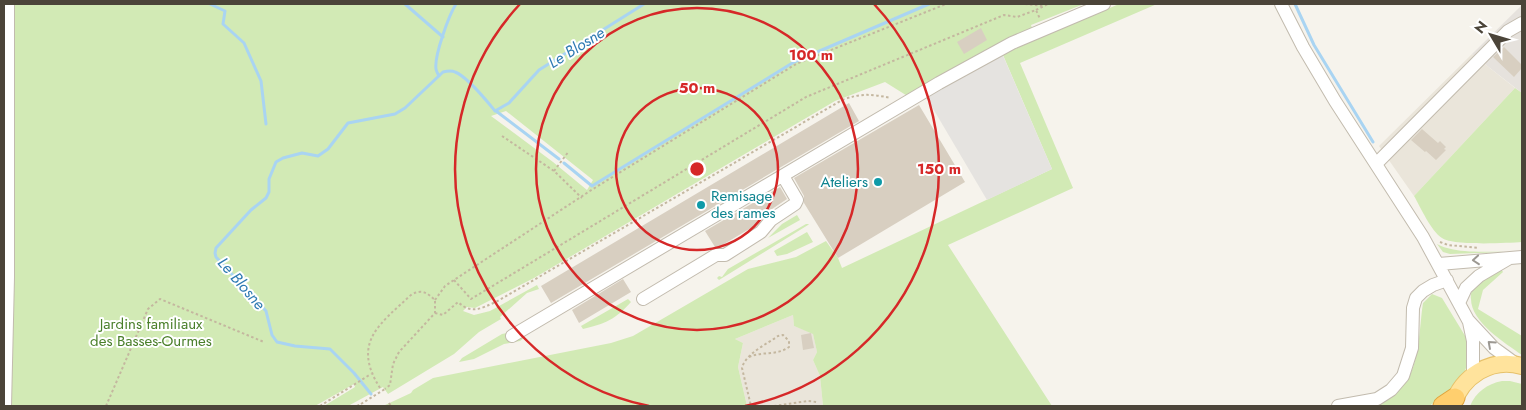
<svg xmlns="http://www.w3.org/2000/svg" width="1526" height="410" viewBox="0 0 1526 410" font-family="Jost,sans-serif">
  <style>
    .residential { fill: #eae5da }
    .industrial { fill: #e6e2dd }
    .green { fill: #d2eab5; fill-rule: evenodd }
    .parking { fill: #e5e3e0 }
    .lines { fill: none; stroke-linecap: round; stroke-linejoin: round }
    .stream { stroke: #a9d4f2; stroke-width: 3 }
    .building { fill: #d8cfc1 }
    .minor-casing { stroke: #c2bbae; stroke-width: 14 }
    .major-casing { stroke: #e6c16a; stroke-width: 18 }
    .highway-casing { stroke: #e0a43c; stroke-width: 21 }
    .path { stroke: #c4b79f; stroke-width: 2; stroke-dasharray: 2.5 2.5; stroke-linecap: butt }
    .minor { stroke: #fff; stroke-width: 12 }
    .major { stroke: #ffe39c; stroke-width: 16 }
    .highway { stroke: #ffcf6e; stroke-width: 19 }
    .path-bridge { stroke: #c4b79f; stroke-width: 2; stroke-dasharray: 2.5 2.5; stroke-linecap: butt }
    .oneway { stroke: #9c9892 }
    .ring { fill: none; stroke: #d62828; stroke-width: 2.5 }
    .culture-dot { fill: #0f9aa8; stroke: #fff; stroke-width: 2 }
    .labels { text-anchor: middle; stroke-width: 4; stroke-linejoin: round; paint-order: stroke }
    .culture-label { font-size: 15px; fill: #0d838f; stroke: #fff; text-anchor: end }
    .park-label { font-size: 15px; fill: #4a7f2a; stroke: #fff }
    .water-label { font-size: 16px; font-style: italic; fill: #2e7ab2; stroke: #fff }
    .centre { fill: #d62828; stroke: #fff; stroke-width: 2.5 }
    .ring-label { font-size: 15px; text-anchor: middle; font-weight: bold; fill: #d62828; stroke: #fff; stroke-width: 4; stroke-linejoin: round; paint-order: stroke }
  </style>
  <rect width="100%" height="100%" fill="#f6f3ec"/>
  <!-- residential -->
  <path class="residential" d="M1472 54 1515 88 1414 196 1379 146Z
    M793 315 794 326 813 333 817 352 813 360 820 376 823 406H747L738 367 743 343 735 339Z"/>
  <!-- industrial -->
  <path class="industrial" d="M1522 5V93L1472 54Z"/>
  <!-- green -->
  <path class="green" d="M11 4H1084L1031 25 1032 28 909 97 885 82 835 101 534 278 475 308 467 307 463 311 474 315 490 311 537 285 539 289 527 293 500 317 501 319 479 332 454 354 388 394 383 387 348 406H324L355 387 354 384 315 406H10ZM506 111 593 180 587 190 553 162 491 116Z
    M1119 4H1157L1020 63 1073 188 948 245 1052 406H823L820 376 813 360 817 352 813 334 794 326 793 315 735 339 743 343 738 367 747 406H383L411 393 413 390 433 378 611 343 633 336 748 269 796 257 826 241 838 258 842 268 1052 169 1003 55 1014 49Z
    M1515 88 1522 93V242C1507 243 1453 246 1442 238 1431 231 1421 208 1414 196Z
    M797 215 800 220 768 238 782 224Z
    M806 224H809L808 225 719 280 717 278 719 276 722 277 728 269Z
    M807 232 813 242 787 254 777 256 774 251Z
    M1437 244C1455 254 1483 251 1504 252L1450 254 1443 252Z
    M1501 269 1503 272 1483 290 1478 309 1522 336V355C1505 343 1471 322 1471 299 1470 295 1472 291 1473 287Z
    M1432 294 1442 298 1467 339 1470 356 1465 371 1456 384 1443 397 1429 406H1360C1372 401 1390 396 1400 388 1420 373 1419 327 1423 303Z
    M628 299 631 302C616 319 605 324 583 329L581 326Z
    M507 333 522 334 524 338 520 341 504 344 474 359 459 362 462 358 502 334Z
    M1502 381H1510L1522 384V406H1470C1476 392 1487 384 1502 381Z"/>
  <!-- parking -->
  <path class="parking" d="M998 44 1052 169 987 200 925 95Z"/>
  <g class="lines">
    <!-- stream -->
    <path class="stream" d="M210 4 225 11 223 24 244 43 261 81 266 124
      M405 4 443 37
      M1295 4 1314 45 1373 142
      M439 76C438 74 436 71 436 69 434 56 449 15 456 4
      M496 111 559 159
      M564 163 592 186 794 62 929 4
      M371 394 354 373 330 349 295 346 277 342 272 335 266 311 216 257 215 253 216 248 251 210 266 198 269 192V179L276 162 283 158 302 153 318 156 328 149 348 123 395 114 405 108 443 72C447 71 451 70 455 72 468 77 486 100 495 111L509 103 539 70 644 4"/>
  </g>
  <!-- building -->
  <path class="building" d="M981 28 987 40 964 54 957 42Z
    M1504 47 1522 65V68L1514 77 1493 57Z
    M849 103 859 121 551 303 541 286Z
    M919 105 965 182 838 258 804 203V196L794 178Z
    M1422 129 1438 143 1440 141 1446 147 1444 149 1446 150 1436 160 1426 151 1425 152 1411 140Z
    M780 187 787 199 766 213 756 225 719 247H715L705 231Z
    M623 279 631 292 579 323 572 310Z
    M811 333 814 348 803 350 801 335Z"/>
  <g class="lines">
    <defs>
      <path id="minor" d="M1281 4 1303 47 1335 101 1423 237 1468 320 1494 348 1516 364
        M1376 164 1508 31 1522 23
        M1439 264 1522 257
        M643 299 716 255H725L761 232 771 220 795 204 797 200 783 176
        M1459 303 1466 288 1479 276 1508 259
        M1469 322 1473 341V375
        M512 336 939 83 1012 43 1104 4
        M5 406 8 277V4
        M1338 406 1377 399 1391 390 1403 376 1412 348 1413 308 1416 298 1423 291 1433 285 1447 280"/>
      <path id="major" d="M1452 406C1462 376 1491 357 1522 366"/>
      <path id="highway" d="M1443 406 1455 398"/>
    </defs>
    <!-- minor casing -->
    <use href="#minor" class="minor-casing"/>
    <!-- major casing -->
    <use href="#major" class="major-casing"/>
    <!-- highway casing -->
    <use href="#highway" class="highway-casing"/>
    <!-- path -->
    <path class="path" d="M1025 4 1043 6
      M1036 10 1048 4
      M502 136 554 171 582 198
      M554 171 569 151
      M1440 242 1448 245 1479 248
      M454 280 471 299 806 97 1004 15 1017 17 1036 10 1040 19
      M435 300 445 286 454 280 593 189 796 64 946 4
      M435 313 443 315 458 302C472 315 481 308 496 302L842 100C861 93 871 94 891 98
      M749 357C762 351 777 356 789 347V341L783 335 778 336C767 344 745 354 742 368L751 406
      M380 388C351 342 380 324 412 294 423 289 427 293 435 300V313L399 352 393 364 390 385 385 389
      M389 403 391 406
      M106 406 148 309 160 299 264 342
      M320 406 371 374
      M357 406 361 404
      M774 406 808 401 817 402"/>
    <!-- minor -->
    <use href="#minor" class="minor"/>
    <!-- major -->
    <use href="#major" class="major"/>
    <!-- highway -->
    <use href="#highway" class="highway"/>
    <!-- path-bridge -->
    <path class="path-bridge" d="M361 404 385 389"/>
  </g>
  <!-- one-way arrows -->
  <defs><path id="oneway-chevron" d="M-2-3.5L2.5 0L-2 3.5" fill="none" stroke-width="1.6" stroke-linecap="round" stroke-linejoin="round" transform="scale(1.25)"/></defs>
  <g class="oneway">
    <use href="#oneway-chevron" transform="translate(1476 260) rotate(175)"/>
    <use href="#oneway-chevron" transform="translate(1491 344) rotate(-138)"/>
  </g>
  <!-- distance rings -->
  <g class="ring">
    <circle cx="697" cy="169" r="81"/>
    <circle cx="697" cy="169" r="161"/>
    <path d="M649 406A242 242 0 0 1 520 4M874 4A242 242 0 0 1 745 406"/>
  </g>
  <!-- markers -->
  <g class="culture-dot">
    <circle cx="878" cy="182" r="5"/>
    <circle cx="701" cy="205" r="5"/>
  </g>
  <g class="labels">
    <!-- culture labels -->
    <g class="culture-label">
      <text x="868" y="187">Ateliers</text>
      <text x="711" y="201" text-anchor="start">Remisage<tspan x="711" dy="17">des rames</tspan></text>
    </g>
    <!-- park labels -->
    <g class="park-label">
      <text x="151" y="329">Jardins familiaux<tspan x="151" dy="17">des Basses-Ourmes</tspan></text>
    </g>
    <!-- water labels -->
    <g class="water-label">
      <text transform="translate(576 47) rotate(-32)" y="6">Le Blosne</text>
      <text transform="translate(242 283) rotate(49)" y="6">Le Blosne</text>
    </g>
  </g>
  <circle cx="697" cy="169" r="8" class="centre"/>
  <g class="ring-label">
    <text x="811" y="60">100 m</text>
    <text x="697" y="93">50 m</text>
    <text x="939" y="174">150 m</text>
  </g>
  <!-- border -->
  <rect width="1526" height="410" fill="none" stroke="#4b4439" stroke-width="10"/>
  <!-- north arrow -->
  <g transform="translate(1491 35) rotate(308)" stroke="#ffffff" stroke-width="4" paint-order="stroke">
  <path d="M0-4L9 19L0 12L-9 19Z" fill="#4b4439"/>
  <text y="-8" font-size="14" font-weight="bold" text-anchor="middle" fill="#4b4439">N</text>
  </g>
</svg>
